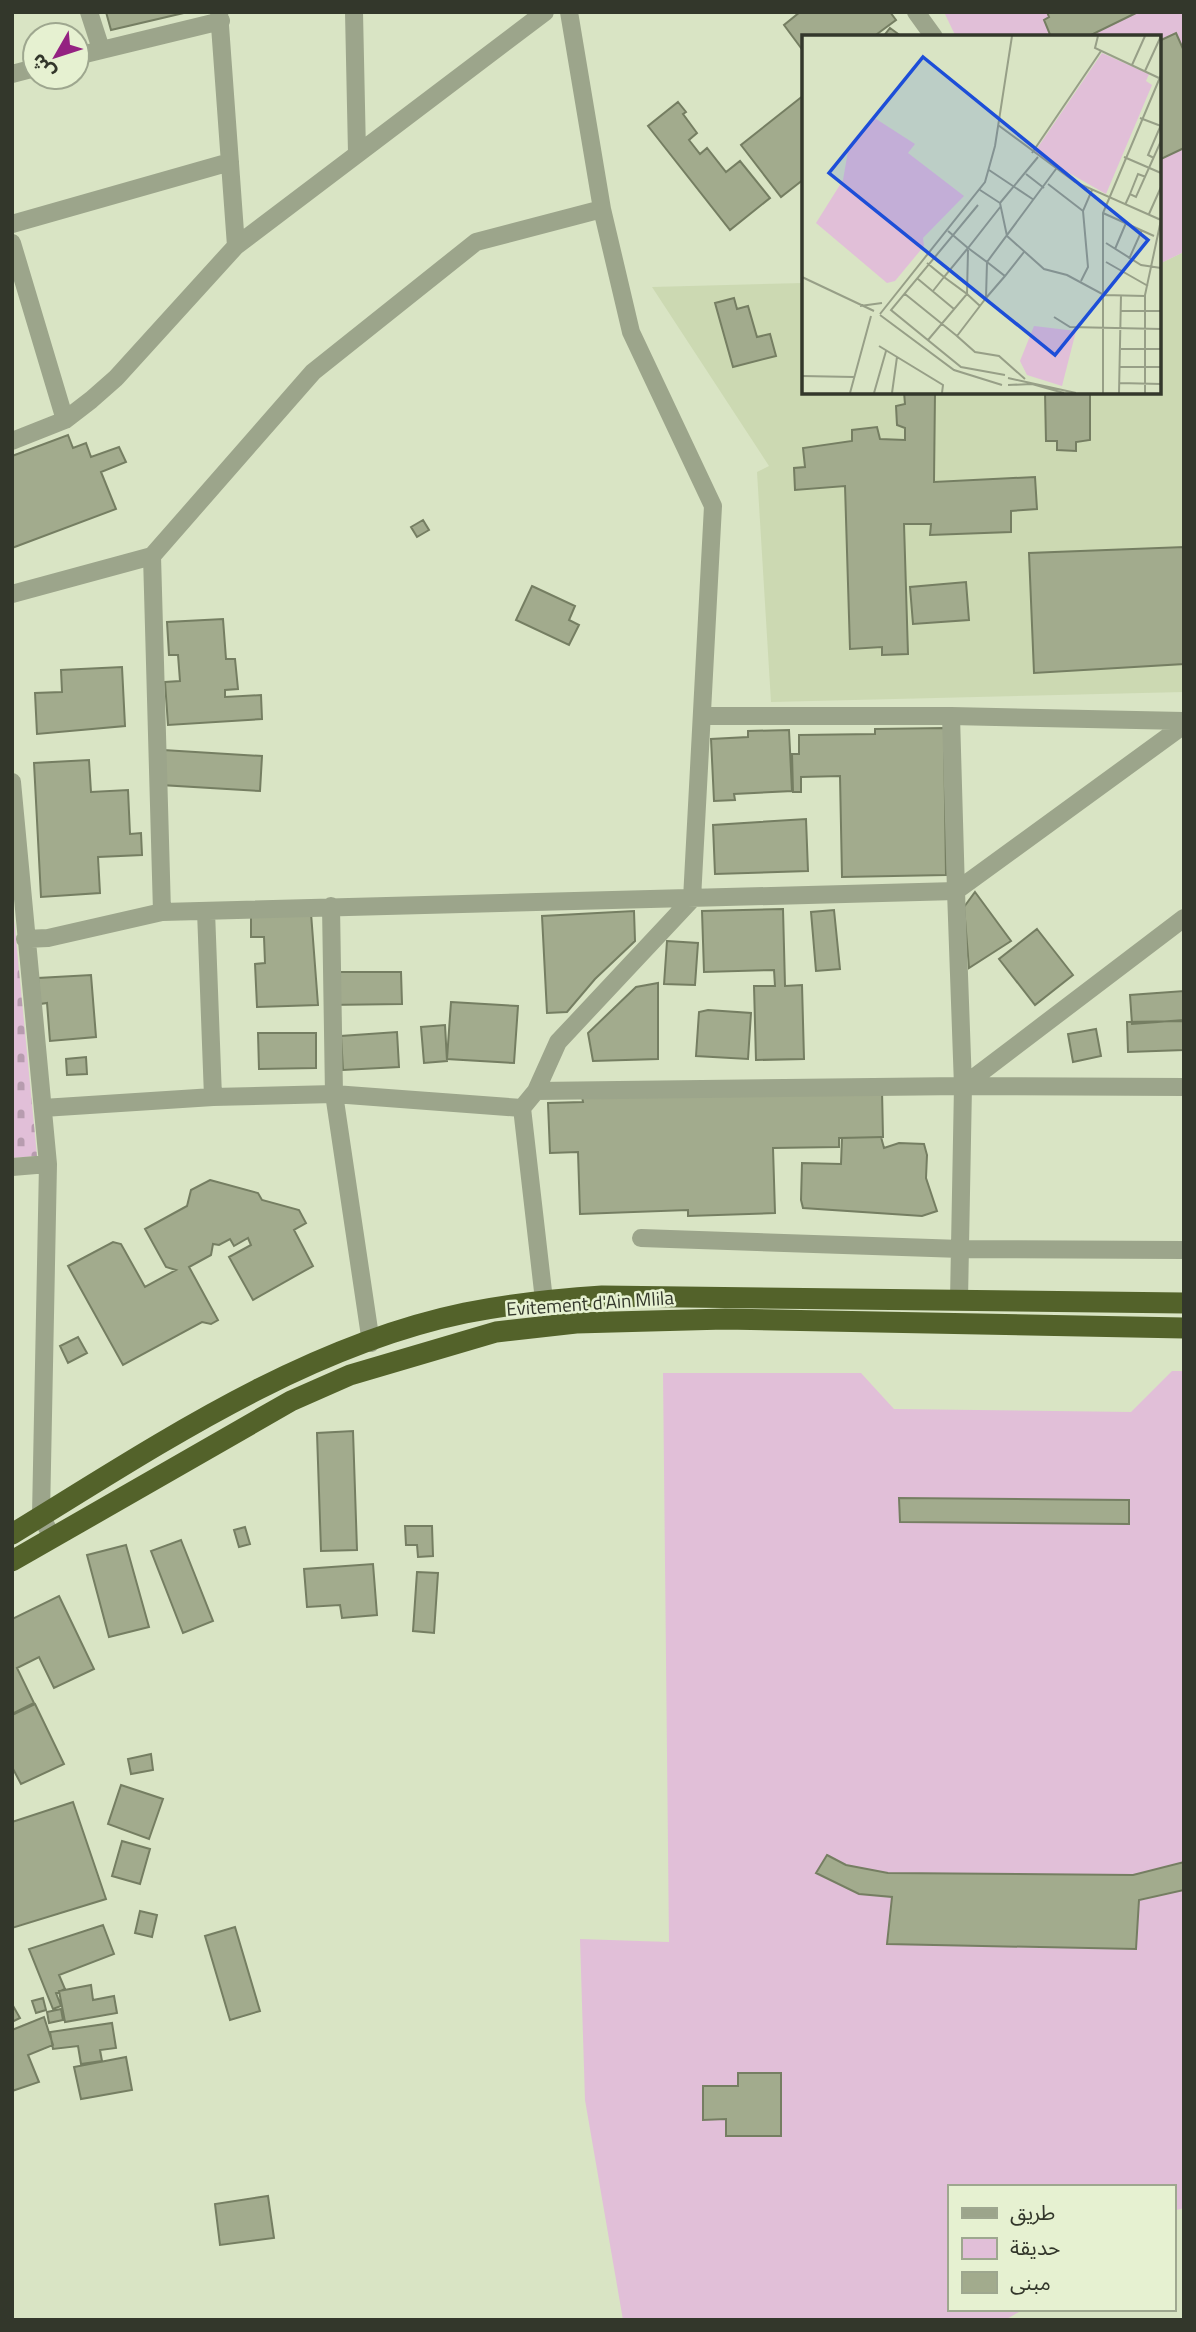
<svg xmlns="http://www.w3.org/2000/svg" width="1196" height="2332" viewBox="0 0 1196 2332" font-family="'Titillium Web','Noto Sans Arabic',sans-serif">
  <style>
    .built { fill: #ccd9b2 }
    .green { fill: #e1bfd8 }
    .cemetery { fill: url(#cemetery-stones) }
    .building { fill: #a2ab8d; stroke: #757e62; stroke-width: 2 }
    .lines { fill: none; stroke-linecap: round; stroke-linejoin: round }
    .minor { stroke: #9ca58b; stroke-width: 18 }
    .highway { stroke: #53622a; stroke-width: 21 }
    .labels { text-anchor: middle; stroke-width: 5; stroke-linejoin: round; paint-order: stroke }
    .street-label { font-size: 19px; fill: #33372b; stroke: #e6f1d1 }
    .inset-road { fill: none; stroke: #979f87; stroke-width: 2 }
    .view { fill: #1d4ed8; fill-opacity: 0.15; stroke: #1d4ed8; stroke-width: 3.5 }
    .inset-edge { fill: none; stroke: #33372b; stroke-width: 3.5 }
  </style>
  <defs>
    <pattern id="cemetery-stones" width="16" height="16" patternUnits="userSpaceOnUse" patternTransform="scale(1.75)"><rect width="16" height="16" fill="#e1bfd8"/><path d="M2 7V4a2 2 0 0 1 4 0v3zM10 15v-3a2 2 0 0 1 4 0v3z" fill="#b79caf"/></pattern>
  </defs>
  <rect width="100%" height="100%" fill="#d9e4c4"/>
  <!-- built -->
  <path class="built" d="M1184 252V692L771 702 757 472 769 466 652 287 804 283V392H1159V264Z"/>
  <!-- green -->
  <path class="green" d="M944 12H1184V252L1159 264V37H956Z
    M1172 1371H1184V2208L1173 2211V2187H949V2309H1024L1005 2320H623L585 2100 580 1939 669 1942 663 1373H861L894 1409 1131 1412Z"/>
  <!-- cemetery -->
  <path class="cemetery" d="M12 898 37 1156 12 1158Z"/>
  <!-- building -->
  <path class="building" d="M106 12H188L111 30Z
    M800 12H890L896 20 873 37H804V52L784 25Z
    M1047 12H1138L1087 37H1051L1044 20 1049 17Z
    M890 28 901 36 900 37H883Z
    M1176 33 1184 51V148L1159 160V41Z
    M804 95V179L781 197 741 145Z
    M678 102 686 112 683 114 697 133 689 140 700 154 707 148 726 172 740 161 770 198 730 230 648 126Z
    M734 298 737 309 748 306 757 337 770 334 776 356 733 367 715 303Z
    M904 392H935L934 482 1035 477 1037 509 1011 511V532L930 535 931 524H904L908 654 882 655V647L850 649 845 486 795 490 794 468 805 467 803 448 852 441V430L877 427 880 439 905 440V428L897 425 896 406 905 404Z
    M1045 392H1090V440L1076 442V451L1057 450V441H1046Z
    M68 435 73 448 86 443 91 457 119 447 126 462 101 472 116 509 12 548V456Z
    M423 520 429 530 417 537 411 527Z
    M1184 547V664L1034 673 1029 553Z
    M966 582 969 620 913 624 910 587Z
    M532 586 575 606 569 620 579 625 569 645 516 620Z
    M223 619 226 659H235L238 689 225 690V697L261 695 262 719 168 725 165 682 180 681 178 655H169L167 622Z
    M122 667 125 726 37 734 35 693 62 692 61 670Z
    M944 728 946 875 842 877 840 776 801 777V792H793L792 754H799V735L875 734V729Z
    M789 730 792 791 734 794 735 800 714 801 711 739 748 737V731Z
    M163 750 262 756 260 791 161 785Z
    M89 760 91 792 128 790 130 834 141 833 142 855 98 857 100 893 41 897 34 763Z
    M806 819 808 871 715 874 713 825Z
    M975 892 1011 941 969 968 964 907Z
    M783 909 785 986 802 985 804 1059 756 1060 754 986H775L774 970 704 972 702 911Z
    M834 910 840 969 816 971 811 912Z
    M634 911 635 941 595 979 567 1012 547 1013 542 916Z
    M311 913 318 1005 257 1007 255 964 265 963 264 937H251V915Z
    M1037 929 1073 975 1035 1005 999 959Z
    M667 941 698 943 695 985 664 984Z
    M327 972H401L402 1004 327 1005Z
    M91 975 96 1037 50 1041 47 1003 40 1004 38 978Z
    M658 983V1059L593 1061 588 1033 636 987Z
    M1184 991V1020L1132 1024 1130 995Z
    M451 1002 518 1006 514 1063 447 1059Z
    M708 1010 751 1013 748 1059 696 1056 699 1012Z
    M1184 1021V1050L1128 1052 1127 1022Z
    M445 1025 447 1061 424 1063 421 1027Z
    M1096 1029 1101 1056 1073 1062 1068 1034Z
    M397 1032 399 1067 343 1070 341 1036Z
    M258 1033H316V1068L259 1069Z
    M86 1057 87 1074 67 1075 66 1059Z
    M882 1090 883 1137 839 1138V1147L773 1148 775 1213 688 1216V1210L580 1214 578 1152 550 1153 548 1103 583 1102 582 1096Z
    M881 1137 884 1148 899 1143 924 1144 927 1155 926 1178 937 1211 922 1216 803 1208 801 1200 802 1163 841 1164 842 1138Z
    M210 1180 258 1193 262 1200 299 1210 306 1223 294 1230 313 1266 253 1300 229 1257 251 1245 248 1238 234 1246 230 1239 219 1245 213 1244 211 1255 189 1267 218 1320 211 1324 202 1322 123 1365 68 1266 113 1242 121 1244 145 1287 176 1270 166 1267 145 1229 187 1206 191 1190Z
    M78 1337 87 1353 68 1363 60 1346Z
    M353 1431 357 1550 321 1551 317 1433Z
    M899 1498 1129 1500V1524L900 1522Z
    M405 1526H432L433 1556 418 1557 417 1545H406Z
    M245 1527 250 1544 239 1547 234 1530Z
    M181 1540 213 1621 183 1633 151 1551Z
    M126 1545 149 1627 109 1637 87 1555Z
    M373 1564 377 1615 342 1618 340 1605 307 1607 304 1569Z
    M417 1572 438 1573 434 1633 413 1631Z
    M59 1596 94 1669 54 1688 39 1657 17 1668 34 1703 12 1714V1619Z
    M35 1704 64 1764 21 1784 12 1767V1715Z
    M151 1754 153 1770 131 1774 128 1759Z
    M121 1785 163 1799 149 1839 108 1824Z
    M73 1802 106 1899 12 1928V1822Z
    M122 1841 150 1849 140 1884 112 1876Z
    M827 1855 846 1865 888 1873 1133 1875 1184 1862V1890L1139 1900 1136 1949 887 1944 892 1897 859 1894 816 1873Z
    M140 1911 157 1915 152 1937 135 1933Z
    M103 1925 114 1954 59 1975 65 1989 56 1993 61 2006 53 2009 29 1949Z
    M235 1927 260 2011 230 2020 205 1936Z
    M91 1985 93 2000 114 1996 117 2013 65 2022 59 1991Z
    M43 1998 46 2010 36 2013 32 2001Z
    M12 2004 20 2018 12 2022Z
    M61 2009 63 2020 49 2023 47 2012Z
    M44 2017 53 2045 28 2055 39 2082 12 2091V2030Z
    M112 2023 116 2048 100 2050 102 2061 81 2064 78 2046 53 2049 50 2032Z
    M126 2057 132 2090 81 2099 74 2067Z
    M738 2073H781V2136H726V2119L703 2120V2086H738Z
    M268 2196 274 2238 220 2245 215 2204Z"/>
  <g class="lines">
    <!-- minor -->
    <path class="minor" d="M89 12 101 49
      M219 12 236 246
      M354 12 357 153
      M916 12 934 37
      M77 56 221 21
      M12 74 35 68
      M12 224 230 162
      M12 243 65 420
      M12 441 65 420 91 400 116 378 236 246 545 12
      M152 556 313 372 476 242 602 209
      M12 594 152 556 162 912
      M703 716H951L956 891 1184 725
      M951 716 1184 721
      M12 782 48 1164 41 1516 52 1537
      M331 906 334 1094 371 1343
      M206 911 213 1097
      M25 939 48 938 162 912 956 891 963 1086
      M963 1086 1184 918
      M963 1086 1184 1087
      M536 1091 963 1086 959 1300
      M43 1108 213 1097 334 1094 522 1108
      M12 1167 48 1164
      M641 1238 961 1249 1184 1250
      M544 1300 522 1108 536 1091 558 1042 692 899 713 506 631 332 602 209 569 12"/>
    <!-- highway -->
    <path class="highway" d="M12 1534C153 1448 301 1347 465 1313 511 1304 556 1299 602 1296L1184 1303
      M12 1561 291 1401 350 1375 496 1332 576 1323 725 1319 1184 1328"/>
  </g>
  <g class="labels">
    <!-- street labels -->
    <g class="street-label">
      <text transform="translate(590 1303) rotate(-4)" y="7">Evitement d'Ain Mlila</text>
    </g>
  </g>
  <!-- overview -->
  <g transform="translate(802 35)">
    <rect width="359" height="359" fill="#d9e4c4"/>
    <path d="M71 82 113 109 106 118 162 161 121 203 122 211 93 246 85 248 14 188 41 145 47 110ZM232 291 274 296 260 351 225 340 218 326Z" fill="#e1bfd8"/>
    <path d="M300 18 347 39 344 46 350 50 304 159 232 118Z" fill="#e1bfd8"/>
    <path class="inset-road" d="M296 1 293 13 357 43M330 30 343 1M343 36 359 1M338 83 359 91M196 90 273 147 359 185M230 118 299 16M322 122 359 138M352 123 346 120 359 90M187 135 232 165M224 139 242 153M246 149 281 176 290 155M178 155 198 168 205 201 242 234 265 240 302 260 343 261M328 159 336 139 344 142M198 168 236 122M176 170 89 275 159 332 203 340M323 170 328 159 334 162 359 106M301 178 352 201M347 179 359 152M146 196 166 213 199 171M304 208 339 230 359 233M166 213 185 227 254 134M313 214 324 188M166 215 165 259 178 271M222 217 203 241 185 227 184 263 155 301 173 317 197 321 223 344M327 224 340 195M304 227 346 251M125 228 142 242 131 256M0 242 72 276M116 244 152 274M279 246 286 232 281 176M103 259 155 301M184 263 203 241M58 271 80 268M318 276H359M78 279 183 147 193 111 210 1M78 280 152 335 200 350M252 282 268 292 359 294M126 305 165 259 142 242 166 213M77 311 141 350 140 358M319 314H359M317 332H359M0 341 52 342M206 343 274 358M317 348 359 349M206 350 230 349 262 358M48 358 69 281M72 358 84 316M90 358 95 322M301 358V178L359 40M317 358 319 260M343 358V260L359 185"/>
    <path class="view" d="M121 22 346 205 253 320 27 138Z"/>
    <rect width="359" height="359" class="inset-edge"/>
  </g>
  <!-- border -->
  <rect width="1196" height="2332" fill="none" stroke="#33372b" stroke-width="28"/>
  <!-- legend -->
  <rect x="948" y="2185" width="228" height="126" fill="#e6f1d1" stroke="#9ea78f" stroke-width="2"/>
  <rect x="962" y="2208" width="35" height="10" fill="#9ca58b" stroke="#9ea78f" stroke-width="2"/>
  <text x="1010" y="2220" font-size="21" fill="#33372b">طريق</text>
  <rect x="962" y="2238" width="35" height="21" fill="#e1bfd8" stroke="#9ea78f" stroke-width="2"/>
  <text x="1010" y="2255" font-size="21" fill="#33372b">حديقة</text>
  <rect x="962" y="2272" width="35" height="21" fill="#a2ab8d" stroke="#9ea78f" stroke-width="2"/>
  <text x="1010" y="2290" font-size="21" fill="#33372b">مبنى</text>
  <!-- north arrow -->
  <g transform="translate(56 56) rotate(231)"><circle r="33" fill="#e6f1d1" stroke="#9ea78f" stroke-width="2"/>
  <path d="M0-5L12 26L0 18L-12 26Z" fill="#942281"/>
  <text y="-10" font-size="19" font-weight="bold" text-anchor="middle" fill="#33372b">ش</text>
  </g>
</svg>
